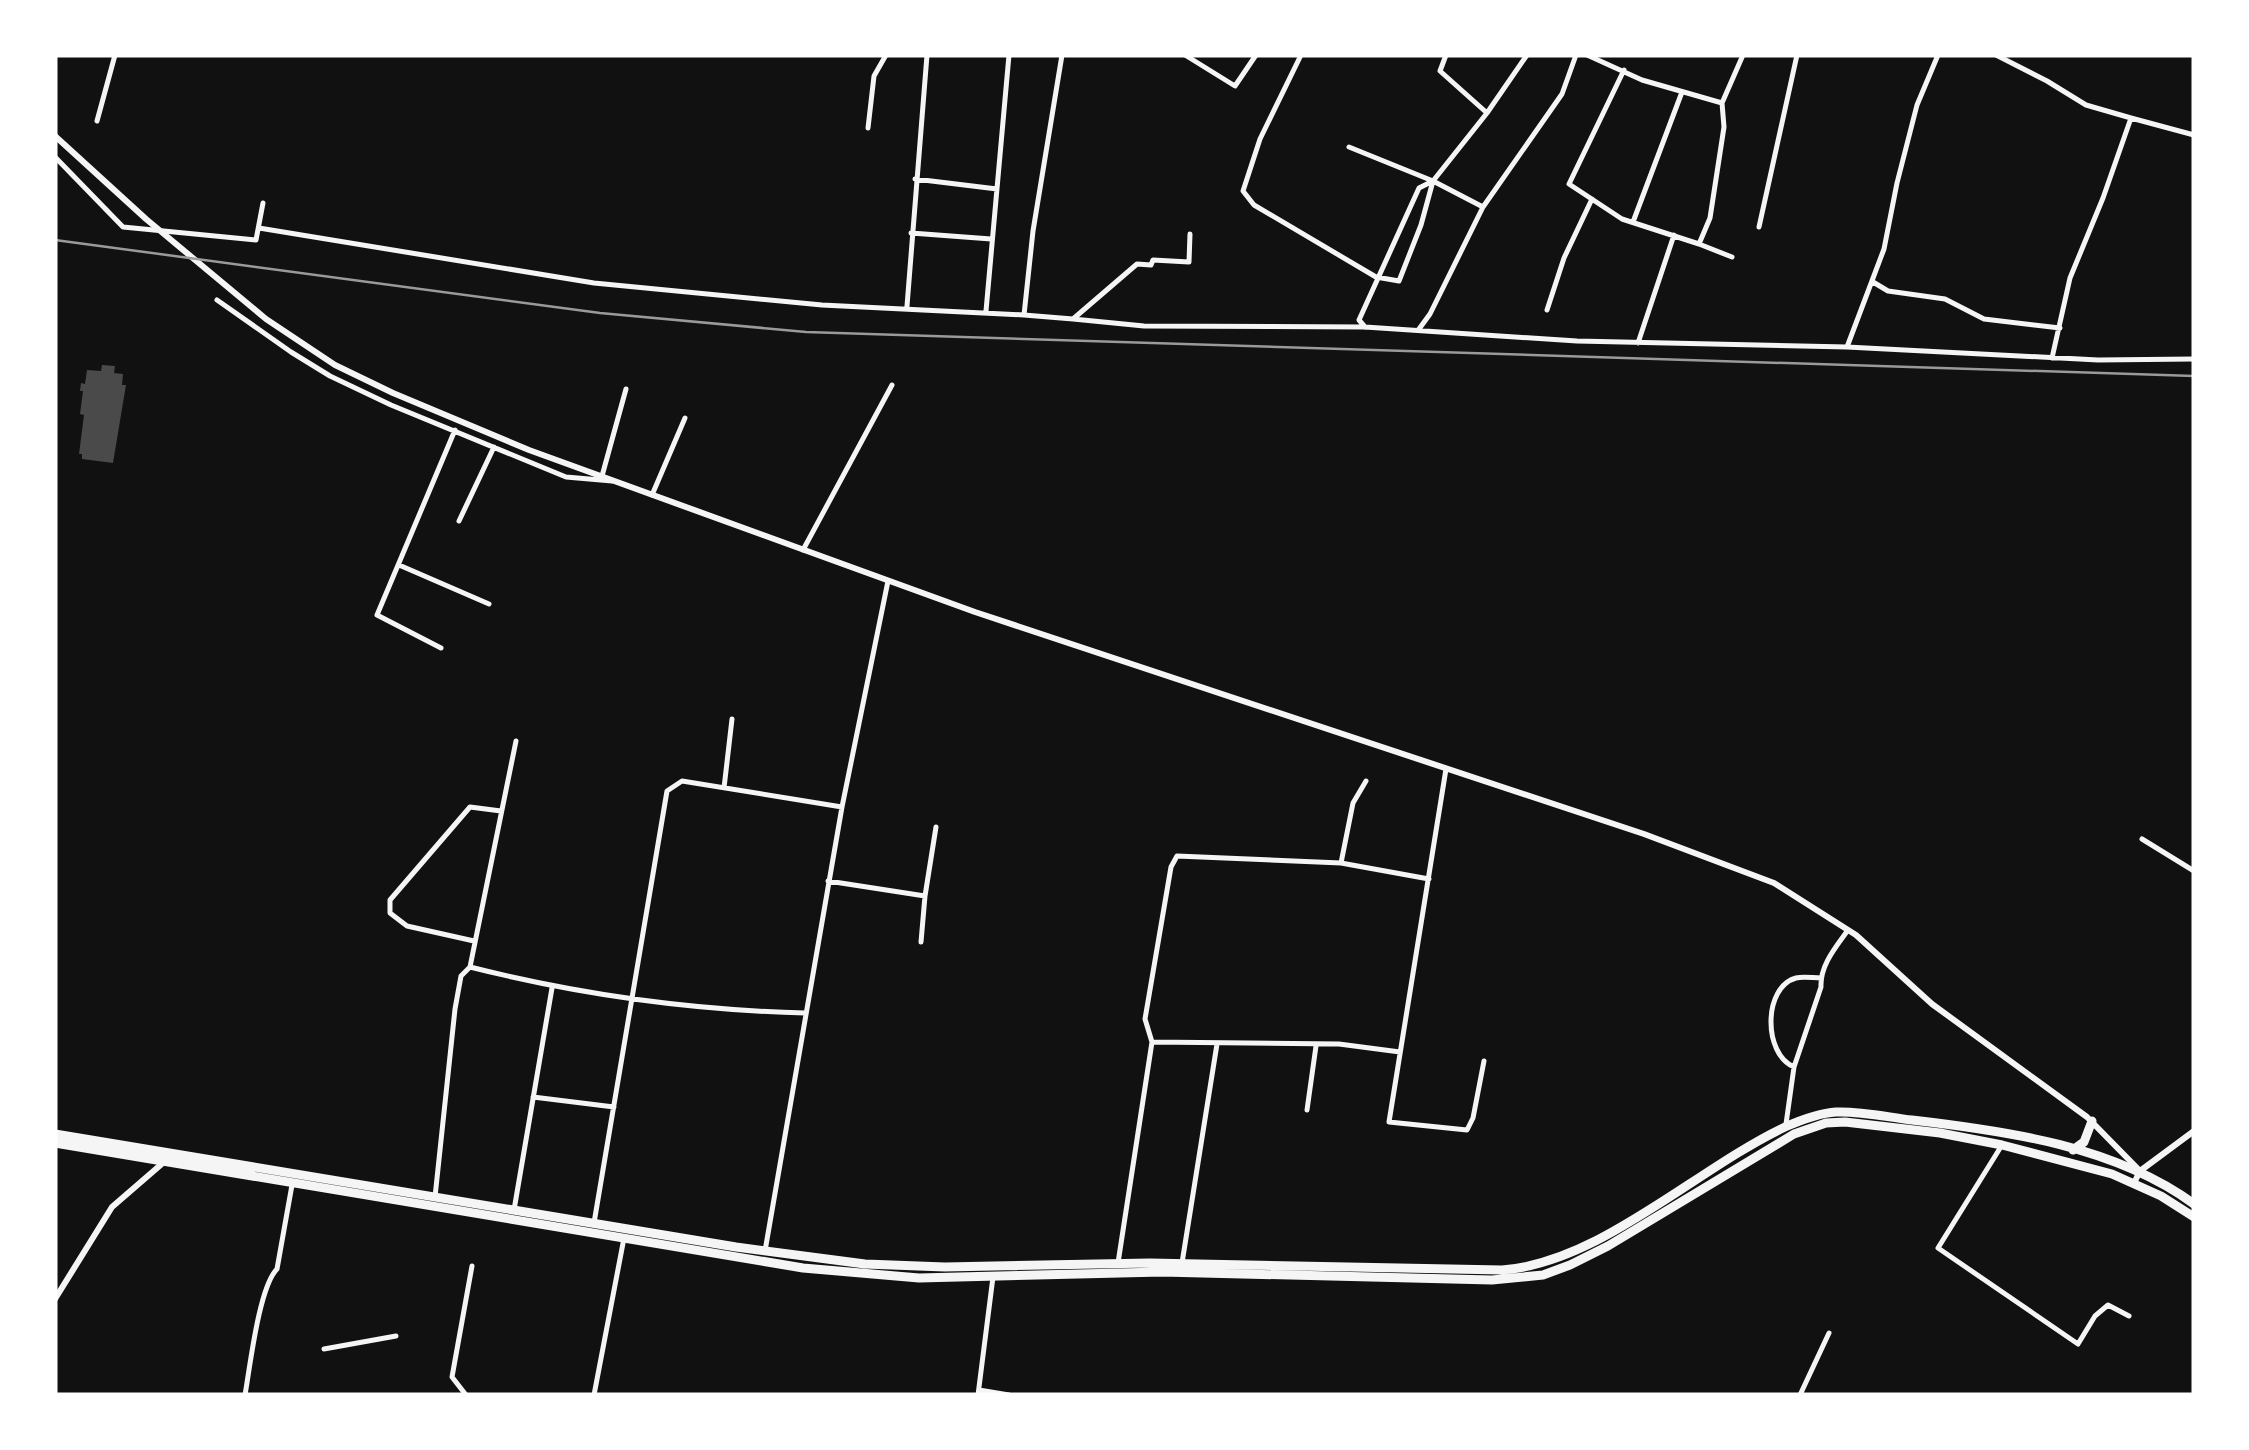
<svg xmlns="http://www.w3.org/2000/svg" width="2249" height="1450" viewBox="0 0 2249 1450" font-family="Quicksand,sans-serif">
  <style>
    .building { fill: #4a4a4a }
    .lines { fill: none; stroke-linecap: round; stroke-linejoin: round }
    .minor { stroke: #f5f5f5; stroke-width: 5 }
    .tertiary { stroke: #f5f5f5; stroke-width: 6 }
    .trunk { stroke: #f5f5f5; stroke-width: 9 }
    .rail { stroke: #9a9a9a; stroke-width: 2.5 }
  </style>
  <rect width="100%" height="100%" fill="#111"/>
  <!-- building -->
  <path class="building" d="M102 365 115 366 114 373 123 374 122 385H126L113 463 82 459V454H79L84 415 80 414 83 391H80L81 383 85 384 87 370 101 371Z"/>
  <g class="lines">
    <!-- minor -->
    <path class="minor" d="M1185 55 1235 86 1256 55
      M1301 55 1260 139 1243 191 1254 205 1376 277 1399 281 1421 225 1433 181 1487 113 1527 55
      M1446 55 1440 71 1487 113
      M1587 55 1642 80 1722 103
      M1996 55 2047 81 2086 105 2131 118 2103 198 2070 278 2052 358
      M1624 70 1569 184 1622 219 1699 244
      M2131 118 2194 135
      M97 121 115 55
      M868 128 874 76 886 55
      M1349 147 1433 181 1483 207
      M55 157 123 227 256 240 263 203
      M915 179 997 189
      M1633 222 1682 92
      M1759 227 1797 55
      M259 228 594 283 822 305 1024 315 1033 231 1062 55
      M911 233 991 239
      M1732 257 1699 244 1710 218 1724 127 1722 103 1743 55
      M1873 282 1888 291 1945 299 1984 319 2060 328
      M217 300 291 352 330 376 391 405 566 477 612 481
      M907 306 927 55
      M1547 310 1564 258 1592 199
      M986 311 1009 55
      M1024 315 1073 319 1137 264 1151 265 1153 260 1189 262 1190 234
      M1073 319 1144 326 1365 327 1577 341 1847 347 2098 360 2194 359
      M1365 327 1359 320 1419 188 1433 181
      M1419 329 1430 314 1483 207 1562 94 1576 55
      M1638 343 1674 235
      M1847 347 1884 249 1897 183 1917 105 1938 55
      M602 476 626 389
      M652 495 685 418
      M459 521 494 447
      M803 550 892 385
      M399 565 489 604
      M441 648 377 615 455 430
      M1446 769 1389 1122 1467 1130 1473 1118 1484 1061
      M724 788 732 719
      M2142 839 2194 871
      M1341 863 1353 803 1366 781
      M828 881 925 896 921 942
      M925 896 936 827
      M474 941 407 926 390 913V900L470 807 501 811
      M470 967C581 995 690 1010 805 1013
      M1152 1042 1339 1044 1400 1052
      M1794 1067C1763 1054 1763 987 1796 978 1803 976 1813 978 1821 978
      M533 1097 614 1107
      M1307 1110 1316 1046
      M1786 1124 1794 1067 1821 987C1820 965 1836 947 1848 930
      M2002 1145 1938 1248 2078 1344 2095 1316 2108 1305 2129 1316
      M435 1197 455 1009 461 976 470 967 516 741
      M514 1210 552 988
      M594 1223 667 791 682 781 842 807 888 581
      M765 1251 842 807
      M1118 1263 1152 1042 1145 1019 1171 867 1177 856 1341 863 1429 879
      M1182 1263 1217 1044
      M324 1349 396 1336
      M979 1390 1009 1395
      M245 1395C250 1367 259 1287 277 1269L292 1185
      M466 1395 452 1377 472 1266
      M594 1395 624 1238
      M978 1395 993 1277
      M1800 1395 1829 1333"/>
    <!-- tertiary -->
    <path class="tertiary" d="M55 136 146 219 266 319 335 365 393 393 529 450 975 612 1644 834 1774 883 1856 935 1932 1004 2087 1117 2140 1171
      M2134 1183 2140 1171 2194 1131
      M55 1299 112 1207 164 1162"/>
    <!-- trunk -->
    <path class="trunk" d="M55 1134 736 1247 865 1264 945 1267 1150 1263 1502 1270C1600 1263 1696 1169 1785 1127 1801 1120 1819 1113 1836 1112 1861 1111 1887 1117 1912 1120 2007 1131 2115 1146 2194 1204
      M55 1143 803 1268 919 1278 1162 1272 1492 1280 1543 1275 1570 1265 1608 1246 1794 1134 1826 1123 1845 1122 1940 1133 2002 1145 2112 1174 2161 1196 2194 1217
      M2073 1150 2084 1142 2092 1121"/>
    <!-- rail -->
    <path class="rail" d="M55 240 600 313 806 332 2194 376"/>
  </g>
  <!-- border -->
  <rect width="2249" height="1450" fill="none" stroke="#ffffff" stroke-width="115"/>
</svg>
